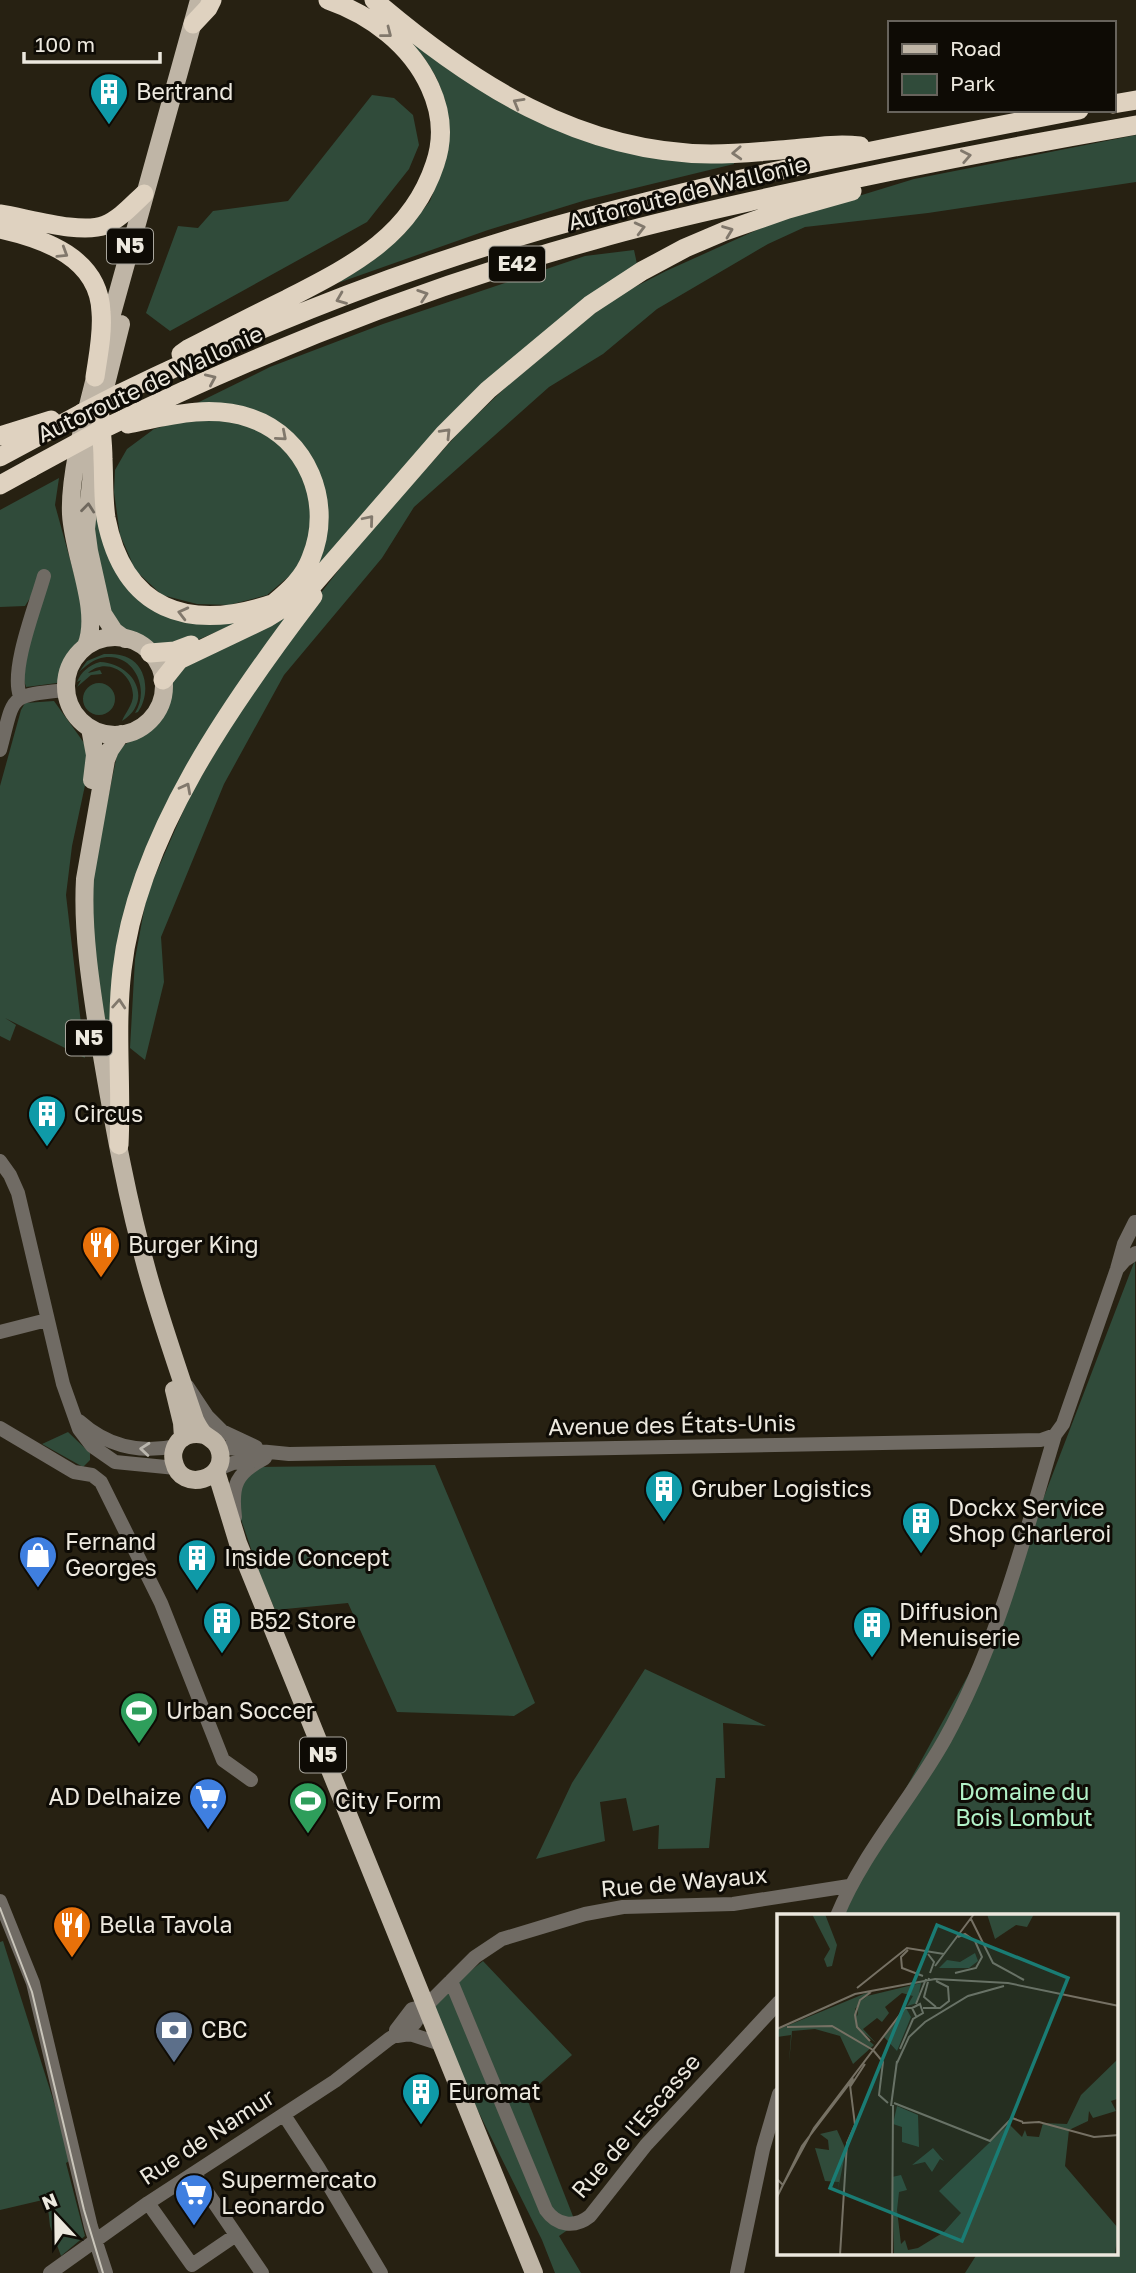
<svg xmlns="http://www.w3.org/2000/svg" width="1136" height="2273" viewBox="0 0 1136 2273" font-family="'Golos Text',sans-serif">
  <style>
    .green { fill: #304b3a }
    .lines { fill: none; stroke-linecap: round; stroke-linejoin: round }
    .minor { stroke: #706b64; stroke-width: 14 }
    .major { stroke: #bfb5a6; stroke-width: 18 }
    .highway { stroke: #dfd2c0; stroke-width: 19 }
    .tram { stroke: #cac6bb; stroke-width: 2 }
    .highway-bridge { stroke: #dfd2c0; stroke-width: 19 }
    .oneway { stroke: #81786c }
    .oneway2 { stroke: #6f685e }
    .oneway3 { stroke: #bab6ad }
    .labels { text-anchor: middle; stroke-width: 6; stroke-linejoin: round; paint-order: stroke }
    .shield { fill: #0e0b05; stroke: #a9a69d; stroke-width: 2 }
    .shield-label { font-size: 21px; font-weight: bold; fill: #ece8de }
    .poi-label { font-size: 23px; fill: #ece8de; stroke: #0e0b05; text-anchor: start }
    .street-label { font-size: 23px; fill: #ece8de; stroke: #0e0b05 }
    .park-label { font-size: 23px; fill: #b2f2c8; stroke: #0e0b05 }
    .inset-road { fill: none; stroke: #767164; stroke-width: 2 }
    .view { fill: #1a7c74; fill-opacity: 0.15; stroke: #1a7c74; stroke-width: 3.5 }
    .inset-edge { fill: none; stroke: #ece8de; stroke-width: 3.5 }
  </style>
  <rect width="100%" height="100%" fill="#272112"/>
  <!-- green -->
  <path class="green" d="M408 40C480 92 553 140 642 155 672 160 704 159 734 161V164L586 200 488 230 338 283 371 262 403 235 430 201 446 160 445 100 436 77 425 59Z
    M372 95 394 98 413 115 419 145 409 169 367 222 170 331 146 313 178 226 198 228 213 211 288 201Z
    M1136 135V182L928 213 805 227 768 244 657 309 603 354 549 387 414 507 382 558 284 675 224 784 161 937 164 982 145 1060 130 1048 135 959 147 894 189 798 230 727 320 594 362 540 405 492 462 429 506 387 592 315 625 292 666 271 777 221 914 179Z
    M634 250 637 264 587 301 314 579 321 552 302 446 197 403 270 367 383 324 585 256Z
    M212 419 240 423 266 433 287 448 303 471 313 511 306 551 294 572 267 595 229 605 197 604 162 595 136 571 120 535 114 492 115 470 127 449 154 429 184 420Z
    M59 478 55 505 91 635 73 652 57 683 26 687 19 664 42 579 25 606 0 607V510Z
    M97 488 106 517 153 599 249 618 167 653 114 622 86 529Z
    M310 593 154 834 109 1066 88 894 118 750C130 738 148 735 159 722 167 712 166 698 170 685 172 679 177 672 181 666Z
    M104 654C114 654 123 654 132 660 148 671 149 697 138 712L135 713C152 686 130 648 98 659 91 661 85 667 79 672L87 661Z
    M100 662C133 663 155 700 122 721 125 713 133 705 133 695 132 672 106 657 88 673L100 670 102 674 91 675 77 687 81 680 77 682C81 672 89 665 100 662Z
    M83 699a16 16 0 1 1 32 0a16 16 0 1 1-32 0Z
    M54 701 87 747 90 762 72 846 66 895 85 1058 5 1018 16 1025 10 1041 0 1036V786L21 710 25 703Z
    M1135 1260 1136 2273H965L977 2254H1117V1916H839L857 1877 992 1632Z
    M68 1432 90 1453V1460L83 1467 42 1444Z
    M435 1465 535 1703 514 1716 397 1712 348 1603 275 1610 259 1572 233 1496 248 1467Z
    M645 1669 766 1726 723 1723 725 1778H716L709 1848 658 1849 659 1825 633 1831 626 1798 600 1802 605 1841 536 1859 572 1783Z
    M3 1941 57 2112 69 2161 66 2163 85 2236 61 2256 50 2226 47 2199 0 2210V1942Z
    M483 1961 572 2055 526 2096 576 2224 559 2236 581 2273H555L542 2240 426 2006Z"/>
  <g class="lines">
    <!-- minor -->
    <path class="minor" d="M20 696C10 669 36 605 44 576
      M0 750C15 694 7 696 66 690
      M0 1161 10 1175 18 1193 63 1384 79 1429 92 1446 115 1462 176 1468
      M1118 1268 1125 1260 1136 1253
      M0 1332 47 1320
      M187 1386 207 1416 222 1431 256 1447
      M79 1421C107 1446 138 1454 176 1446
      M0 1428 74 1472 92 1475 101 1482 161 1603 223 1760 251 1780
      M218 1447 289 1454 1041 1440 1055 1435
      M218 1469 233 1463 256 1460
      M235 1517C231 1485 236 1473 265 1458
      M0 1901 33 1983 91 2227 106 2273
      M837 1916C863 1852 911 1800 945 1739 997 1645 1024 1538 1055 1435L1063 1424 1117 1269 1124 1244 1135 1222
      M451 1981 546 2210C557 2226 575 2228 590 2216L646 2145 779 2002
      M396 2030 412 2009 426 2006
      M397 2036 410 2034 441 2044
      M284 2115 318 2167 381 2273
      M194 2173 262 2273
      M148 2203 192 2265 236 2235
      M50 2273 148 2203 335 2081 389 2039 415 2023 426 2006 475 1957 502 1939 585 1914 623 1907 733 1904 849 1886
      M737 2273 763 2149 779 2094"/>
    <!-- major -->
    <path class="major" d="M105 339 199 0
      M105 388 121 324
      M96 436 86 529 89 551 103 614 114 631 125 639
      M66 686a49 49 0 1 1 98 0a49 49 0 1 1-98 0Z
      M86 646C101 610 73 555 71 514 69 472 88 407 98 366
      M90 728 95 755 92 780
      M121 734 110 750 106 760 85 879C82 931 91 987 99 1038 113 1122 128 1207 152 1288 165 1332 180 1376 195 1420 197 1424 200 1430 204 1434 210 1439 216 1440 219 1449 230 1479 181 1494 174 1462 172 1455 174 1447 179 1441 186 1434 195 1433 204 1435
      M174 1390 182 1423 183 1438
      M216 1471 238 1543 534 2273"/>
    <!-- highway -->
    <path class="highway" d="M374 0C471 83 579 153 711 154 734 154 758 152 780 150 807 148 833 143 860 146
      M193 24 208 8 212 0
      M1113 104 1136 100
      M0 214C27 218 81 235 105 225 120 219 132 205 144 194
      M0 229C45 239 99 258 101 312 103 333 98 356 95 377
      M181 354 188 349C221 332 254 315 287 299 351 266 411 237 435 164 444 138 441 111 430 87 411 45 371 15 328 0
      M119 394C267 322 429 259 588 217 750 173 915 142 1079 110
      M100 416C101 430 103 444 103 459 104 479 103 498 106 518 124 611 189 632 272 604
      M128 424C167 416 210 404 250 418 307 437 334 503 311 558 304 577 290 590 274 603
      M103 429C260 352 425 287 594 240 655 222 717 209 779 195 897 169 1016 146 1136 125
      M0 436 51 420
      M0 457 82 413
      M0 485 31 468
      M150 653 175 651 191 645
      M163 680 179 660 267 618 304 595 444 434 488 390 590 305 642 271 685 248 725 231 788 209 852 191
      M119 1145C122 1087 115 1029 122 970 137 836 233 701 313 596"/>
    <!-- tram -->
    <path class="tram" d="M0 1908 32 1992 84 2210 103 2273"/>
    <!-- highway-bridge -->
    <path class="highway-bridge" d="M82 413 119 394
      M31 468 103 429"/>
  </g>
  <!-- one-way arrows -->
  <defs><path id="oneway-chevron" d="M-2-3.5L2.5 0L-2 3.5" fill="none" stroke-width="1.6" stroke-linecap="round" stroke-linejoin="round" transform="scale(1.75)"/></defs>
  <g class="oneway">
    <use href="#oneway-chevron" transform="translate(387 33) rotate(38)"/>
    <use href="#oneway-chevron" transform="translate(518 103) rotate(-150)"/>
    <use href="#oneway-chevron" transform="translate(737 153) rotate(177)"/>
    <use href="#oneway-chevron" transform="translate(966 156) rotate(-11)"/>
    <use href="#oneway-chevron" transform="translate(640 228) rotate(-14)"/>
    <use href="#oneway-chevron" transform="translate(728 231) rotate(-21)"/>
    <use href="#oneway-chevron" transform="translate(63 253) rotate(32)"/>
    <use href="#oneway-chevron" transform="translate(423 295) rotate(-19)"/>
    <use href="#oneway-chevron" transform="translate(341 299) rotate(158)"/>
    <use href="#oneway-chevron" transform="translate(211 379) rotate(-24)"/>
    <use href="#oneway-chevron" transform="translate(446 433) rotate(-46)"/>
    <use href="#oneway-chevron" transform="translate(282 436) rotate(41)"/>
    <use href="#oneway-chevron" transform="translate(369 520) rotate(-50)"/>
    <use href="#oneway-chevron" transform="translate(183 613) rotate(-166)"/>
    <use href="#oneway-chevron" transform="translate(186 788) rotate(-62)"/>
    <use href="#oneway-chevron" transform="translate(119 1004) rotate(-86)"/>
  </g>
  <use class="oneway2" href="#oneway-chevron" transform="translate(88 508) rotate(-84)"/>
  <use class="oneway3" href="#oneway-chevron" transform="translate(145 1449) rotate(-175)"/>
  <!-- icons -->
  <defs>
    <symbol id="building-pin" viewBox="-11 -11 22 30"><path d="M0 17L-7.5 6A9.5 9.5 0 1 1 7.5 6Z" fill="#0f9aa8" stroke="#0e0b05"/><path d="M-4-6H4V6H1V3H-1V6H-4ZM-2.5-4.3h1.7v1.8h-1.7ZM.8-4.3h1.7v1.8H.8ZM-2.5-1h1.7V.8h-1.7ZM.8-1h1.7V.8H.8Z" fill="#fff"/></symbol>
    <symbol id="restaurant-pin" viewBox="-11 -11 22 30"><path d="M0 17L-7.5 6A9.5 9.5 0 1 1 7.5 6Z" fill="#e8710a" stroke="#0e0b05"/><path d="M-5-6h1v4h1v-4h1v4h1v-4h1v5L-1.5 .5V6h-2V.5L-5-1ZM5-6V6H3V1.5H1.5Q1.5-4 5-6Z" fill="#fff"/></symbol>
    <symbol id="shop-pin" viewBox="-11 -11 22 30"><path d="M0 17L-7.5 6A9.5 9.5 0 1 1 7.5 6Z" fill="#3f7fe0" stroke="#0e0b05"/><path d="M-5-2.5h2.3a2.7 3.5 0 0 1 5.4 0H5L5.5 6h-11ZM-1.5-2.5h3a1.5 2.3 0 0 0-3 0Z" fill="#fff"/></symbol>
    <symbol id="stadium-pin" viewBox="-11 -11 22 30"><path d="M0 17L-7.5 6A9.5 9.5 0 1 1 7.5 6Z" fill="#2e9e5b" stroke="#0e0b05"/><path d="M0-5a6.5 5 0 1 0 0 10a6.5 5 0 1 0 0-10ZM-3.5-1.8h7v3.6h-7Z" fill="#fff"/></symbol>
    <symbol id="supermarket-pin" viewBox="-11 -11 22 30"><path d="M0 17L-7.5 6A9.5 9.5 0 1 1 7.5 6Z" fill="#3f7fe0" stroke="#0e0b05"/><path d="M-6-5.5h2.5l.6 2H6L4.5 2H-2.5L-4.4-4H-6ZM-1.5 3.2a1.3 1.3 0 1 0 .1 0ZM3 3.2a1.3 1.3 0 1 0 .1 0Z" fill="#fff"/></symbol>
    <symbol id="bank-pin" viewBox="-11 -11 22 30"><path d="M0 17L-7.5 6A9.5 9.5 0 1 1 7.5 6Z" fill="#5c6f8a" stroke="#0e0b05"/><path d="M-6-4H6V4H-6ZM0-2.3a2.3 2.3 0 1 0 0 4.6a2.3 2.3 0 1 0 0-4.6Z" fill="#fff"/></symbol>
  </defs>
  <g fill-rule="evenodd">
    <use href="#building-pin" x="87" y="70" width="44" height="60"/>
    <use href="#building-pin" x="25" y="1092" width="44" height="60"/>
    <use href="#restaurant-pin" x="79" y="1223" width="44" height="60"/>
    <use href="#building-pin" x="642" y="1467" width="44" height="60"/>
    <use href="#building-pin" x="899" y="1499" width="44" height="60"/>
    <use href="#shop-pin" x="16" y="1533" width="44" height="60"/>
    <use href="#building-pin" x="175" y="1536" width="44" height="60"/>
    <use href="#building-pin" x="200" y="1599" width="44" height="60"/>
    <use href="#building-pin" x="850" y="1603" width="44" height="60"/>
    <use href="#stadium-pin" x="117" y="1689" width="44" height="60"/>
    <use href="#supermarket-pin" x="186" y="1775" width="44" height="60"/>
    <use href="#stadium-pin" x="286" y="1779" width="44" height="60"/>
    <use href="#restaurant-pin" x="50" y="1903" width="44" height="60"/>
    <use href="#bank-pin" x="152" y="2008" width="44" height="60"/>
    <use href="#building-pin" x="399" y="2070" width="44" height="60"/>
    <use href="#supermarket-pin" x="172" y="2171" width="44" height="60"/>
  </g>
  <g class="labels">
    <!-- shield labels -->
    <g class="shield">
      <rect x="107" y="228.5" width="46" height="35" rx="5"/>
      <rect x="489" y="246.5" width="56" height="35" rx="5"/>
      <rect x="66" y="1020.5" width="46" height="35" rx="5"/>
      <rect x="300" y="1737.5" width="46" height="35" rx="5"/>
    </g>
    <g class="shield-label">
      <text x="130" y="253">N5</text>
      <text x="517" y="271">E42</text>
      <text x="89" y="1045">N5</text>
      <text x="323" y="1762">N5</text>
    </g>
    <!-- poi labels -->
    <g class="poi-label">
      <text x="136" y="100">Bertrand</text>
      <text x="74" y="1122">Circus</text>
      <text x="128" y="1253">Burger King</text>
      <text x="691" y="1497">Gruber Logistics</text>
      <text x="948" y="1516">Dockx Service<tspan x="948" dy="26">Shop Charleroi</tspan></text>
      <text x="65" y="1550">Fernand<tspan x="65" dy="26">Georges</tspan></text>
      <text x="224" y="1566">Inside Concept</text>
      <text x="899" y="1620">Diffusion<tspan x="899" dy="26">Menuiserie</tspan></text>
      <text x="249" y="1629">B52 Store</text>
      <text x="166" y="1719">Urban Soccer</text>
      <text x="181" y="1805" text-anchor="end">AD Delhaize</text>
      <text x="335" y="1809">City Form</text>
      <text x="99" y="1933">Bella Tavola</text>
      <text x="201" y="2038">CBC</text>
      <text x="448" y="2100">Euromat</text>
      <text x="221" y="2188">Supermercato<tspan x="221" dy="26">Leonardo</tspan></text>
    </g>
    <!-- street labels -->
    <g class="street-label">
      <text transform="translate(688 193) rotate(-14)" y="8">Autoroute de Wallonie</text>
      <text transform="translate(150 384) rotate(-25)" y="8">Autoroute de Wallonie</text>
      <text transform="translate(672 1425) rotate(-1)" y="8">Avenue des États-Unis</text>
      <text transform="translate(684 1882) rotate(-5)" y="8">Rue de Wayaux</text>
      <text transform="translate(636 2126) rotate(-49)" y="8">Rue de l'Escasse</text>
      <text transform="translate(207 2137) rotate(-33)" y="8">Rue de Namur</text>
    </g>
    <!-- park labels -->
    <g class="park-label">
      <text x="1024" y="1800">Domaine du<tspan x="1024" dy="26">Bois Lombut</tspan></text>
    </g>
  </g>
  <!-- overview -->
  <g transform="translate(777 1914)">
    <rect width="341" height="341" fill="#272112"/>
    <path d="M35 0H48L60 31 55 52 50 53 47 45 53 35ZM210 0H257L250 13 239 11 218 25ZM198 39 201 47 192 54H162L170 46 183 48ZM144 69 140 89 130 92 136 82 125 79 108 93 112 99 105 108 100 104 86 115 99 129 82 115 80 92 90 82ZM94 77 78 95 90 125 97 131 76 150 63 122 38 115 15 117 12 149 14 121 0 123V116ZM129 94 134 103 120 137 107 123ZM341 145 340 185 334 187 339 197 316 204 312 197 311 207 292 216 288 252 341 314 338 341H117L115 263 124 261 130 276 122 278 120 296 124 330 128 326 131 336 141 334 167 318 184 299 162 277 232 210 245 223 248 216 250 222 262 223 266 209 290 210 304 181ZM120 192 141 201 142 233 125 228V213L116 210ZM60 216 69 236 61 275 62 268 48 267 38 234 52 236 51 226 43 220ZM156 234 167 247 163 245 155 258 148 248 135 251Z" fill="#304b3a"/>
    <path class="inset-road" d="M194 5 216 49 247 66M131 36 124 43 125 54 146 62M151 40 157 48 153 59M158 52 197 0M178 59 199 54 205 43 198 27 188 20 181 23M152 64 147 83 159 93M80 74 130 34 167 40M139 90 149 65M146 94H163L172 87 171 73 159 67M10 113 55 112 96 136M0 115 78 80 158 65 231 69 342 92M93 127 80 113 78 101 83 86 94 78M123 135 136 105 146 99 143 90 135 94 139 102M96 136 106 148 102 181 111 189M120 149 132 123 148 108 191 82 227 72M73 173 88 150M117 189 213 227 235 204 246 208M114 192 120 147M245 209 262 208 317 223 342 221M0 265 6 271 0 283M6 271 37 214 128 94H135M0 283 25 232 76 165M63 341 70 229 78 211 73 171 76 164M115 341 116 191"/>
    <path class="view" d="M160 11 291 64 185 327 53 274Z"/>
    <rect width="341" height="341" class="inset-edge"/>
  </g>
  <!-- legend -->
  <rect x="888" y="21" width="228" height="91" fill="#0e0b05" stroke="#67635c" stroke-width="2"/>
  <rect x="902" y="44" width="35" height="10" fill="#bfb5a6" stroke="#67635c" stroke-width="2"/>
  <text x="950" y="56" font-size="21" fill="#ece8de">Road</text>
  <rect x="902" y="74" width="35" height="21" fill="#304b3a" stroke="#67635c" stroke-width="2"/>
  <text x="950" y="91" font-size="21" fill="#ece8de">Park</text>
  <!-- north arrow -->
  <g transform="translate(56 2217) rotate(338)" stroke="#0e0b05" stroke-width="5" paint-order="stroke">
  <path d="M0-5L12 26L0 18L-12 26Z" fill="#ece8de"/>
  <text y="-10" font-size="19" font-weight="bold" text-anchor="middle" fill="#ece8de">N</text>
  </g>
  <!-- scale -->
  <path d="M24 52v10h136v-10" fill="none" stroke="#ece8de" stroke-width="3.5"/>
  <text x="35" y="52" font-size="21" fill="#ece8de" stroke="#0e0b05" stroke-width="5" paint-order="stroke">100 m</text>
</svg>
